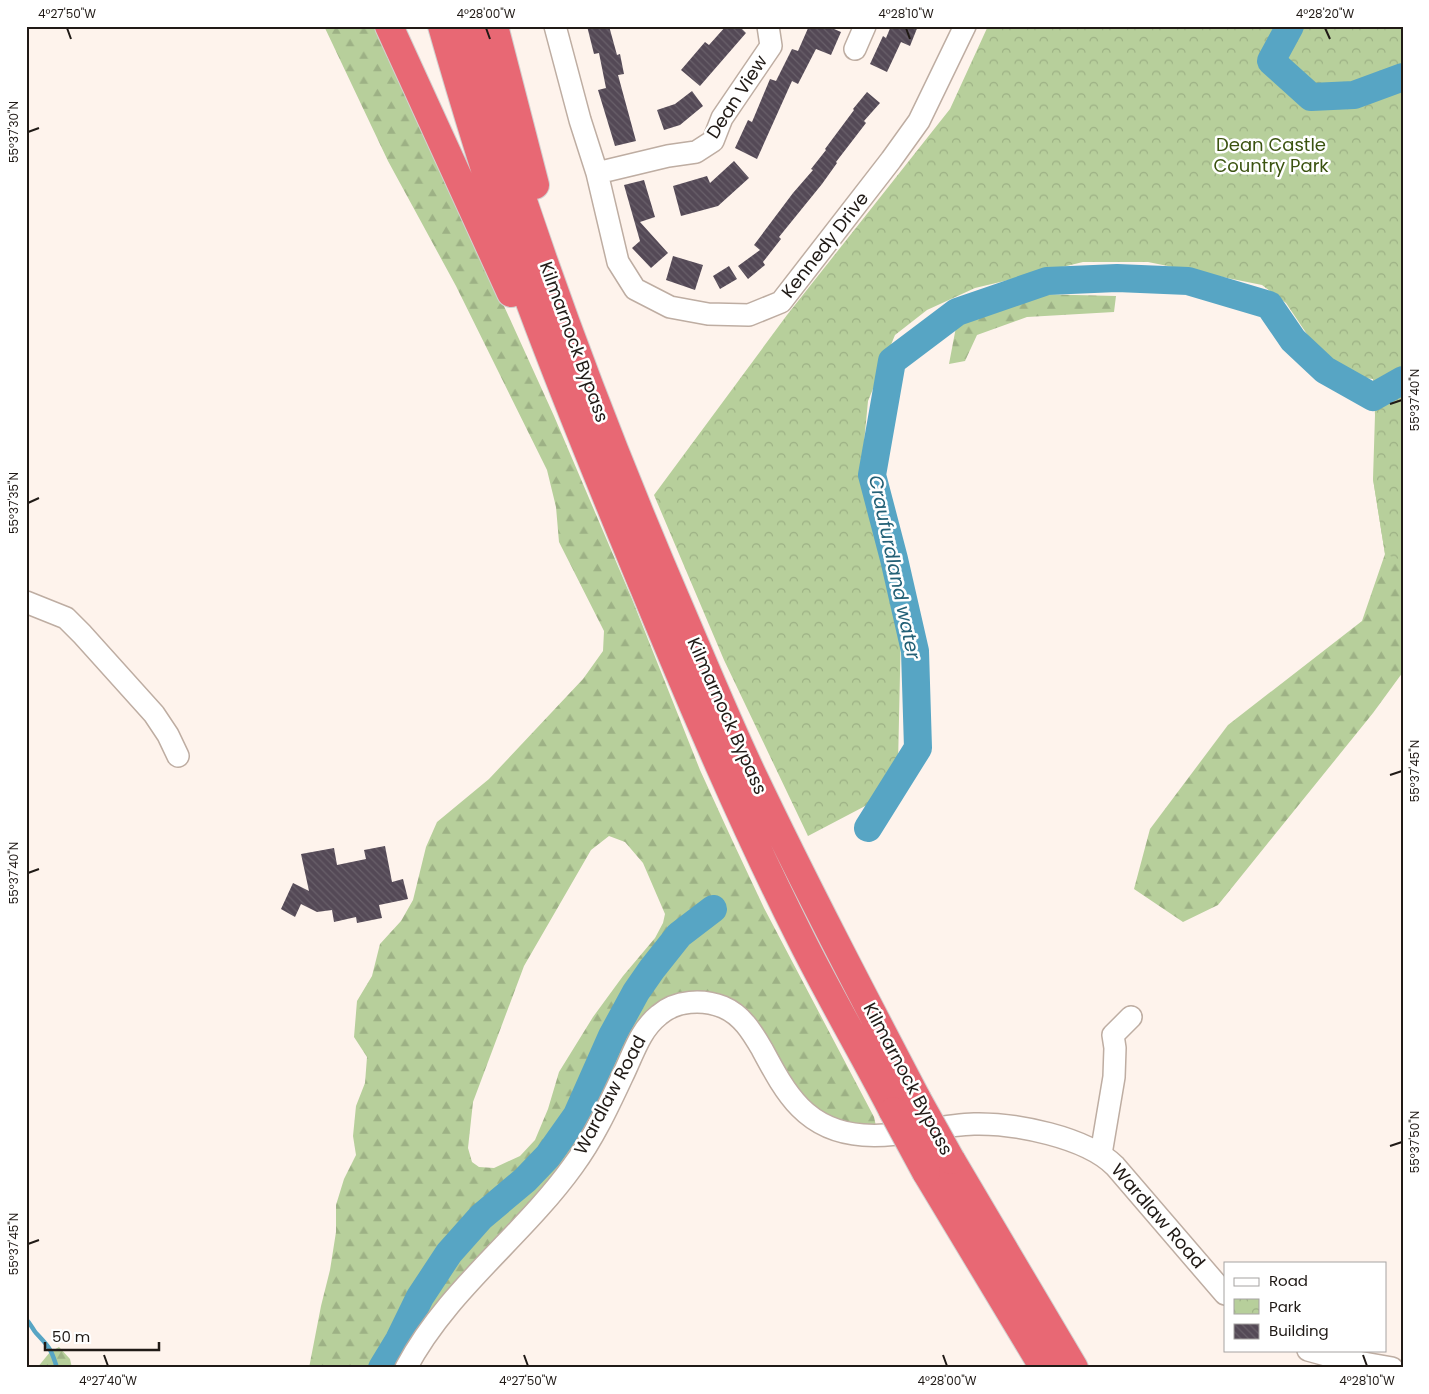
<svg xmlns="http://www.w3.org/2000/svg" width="1429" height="1394" viewBox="0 0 1429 1394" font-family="Poppins,sans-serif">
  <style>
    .forest { fill: url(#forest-firs); fill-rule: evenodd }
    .park { fill: url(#park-crowns) }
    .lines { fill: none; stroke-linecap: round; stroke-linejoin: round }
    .stream { stroke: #57a5c4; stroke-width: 4.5 }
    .river { stroke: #57a5c4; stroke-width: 28 }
    .building { fill: url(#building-back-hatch) }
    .minor-casing { stroke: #beada2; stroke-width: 24 }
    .highway-casing { stroke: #d2d1d0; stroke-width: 30 }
    .minor { stroke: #fff; stroke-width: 21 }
    .highway { stroke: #e86874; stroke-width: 28 }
    .highway-bridge-casing { stroke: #d2d1d0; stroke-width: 30; stroke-linecap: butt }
    .highway-bridge { stroke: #e86874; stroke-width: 28 }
    .ticks { fill: none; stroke: #201a16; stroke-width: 2 }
    .labels { text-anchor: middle; stroke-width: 5; stroke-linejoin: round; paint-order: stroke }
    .street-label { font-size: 18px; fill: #201a16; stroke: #fff }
    .park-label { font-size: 18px; fill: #3b5310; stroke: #fff }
    .water-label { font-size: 19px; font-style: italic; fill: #226076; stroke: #fff }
    .neatline { fill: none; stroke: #201a16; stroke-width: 2 }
    .ticks-label { font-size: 12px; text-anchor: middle; fill: #201a16 }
  </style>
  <defs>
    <pattern id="forest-firs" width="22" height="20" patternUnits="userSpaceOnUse" patternTransform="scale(1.25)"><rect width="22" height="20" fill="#b7cf9b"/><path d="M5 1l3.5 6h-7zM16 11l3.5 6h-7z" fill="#9db185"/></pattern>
    <pattern id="park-crowns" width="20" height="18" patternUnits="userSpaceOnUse" patternTransform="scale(1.25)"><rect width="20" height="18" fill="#b7cf9b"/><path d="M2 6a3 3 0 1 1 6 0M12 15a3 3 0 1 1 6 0" fill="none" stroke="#9db185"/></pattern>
    <pattern id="building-back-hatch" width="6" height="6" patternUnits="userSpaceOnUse" patternTransform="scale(1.25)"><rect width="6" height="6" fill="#544956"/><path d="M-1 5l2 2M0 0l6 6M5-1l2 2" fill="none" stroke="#69606a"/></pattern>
  </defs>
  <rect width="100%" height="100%" fill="#fef3ec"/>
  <!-- forest -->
  <path class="forest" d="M324 26H374L479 251 554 416 632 599 700 770 733 842 764 908 874 1117 878 1135 827 1126 734 1014 670 1007 605 1112 406 1368H309L321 1306 330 1270 336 1232V1205L344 1179 356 1155 353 1136 356 1106 365 1083 367 1057 354 1037 357 1001 372 976 380 944 401 921 413 900 426 847 437 822 489 779 583 679 603 651 604 631 559 542 556 507 547 470 456 286 388 161ZM609 836 625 842 643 863 665 914 663 923 655 938 623 976 593 1017 559 1072 548 1109 535 1140 520 1156 494 1168 479 1167 472 1162 468 1148 473 1102 524 966 591 850Z
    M1034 294 1116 296 1114 312 1027 317 977 335 965 361 949 364 956 327Z
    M1403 394V672L1373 713 1218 905 1183 922 1134 889 1150 829 1228 725 1362 621 1385 554 1373 479Z
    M59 1347 70 1359 72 1368H37L50 1352Z"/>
  <!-- park -->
  <path class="park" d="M988 26H1403V561L1385 554 1373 479 1375 415 1373 379 1355 377 1317 349 1286 303 1262 285 1148 262H1083L975 288 927 310 895 335 868 401 861 474 881 556 901 628 898 765 869 804 808 836 724 660 654 495 787 315 950 109Z"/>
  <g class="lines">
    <!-- stream -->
    <path class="stream" d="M26 1319C31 1324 33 1330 36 1333 49 1347 51 1348 57 1368"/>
    <!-- river -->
    <path class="river" d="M1290 26 1271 61 1311 97 1354 95 1403 77
      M868 828 918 748 915 651 894 559 872 475 892 361 957 312 1047 281 1117 278 1188 281 1269 305 1293 340 1325 370 1373 397 1403 380
      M382 1368 399 1340 420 1297 449 1253 481 1217 525 1180 548 1156 577 1115 612 1036 636 992 652 969 679 935 713 909"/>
  </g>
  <!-- building -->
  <path class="building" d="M587 26H609L617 55 620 54 624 74 618 75 636 141 615 146 598 90 606 88 599 53 594 54Z
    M726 26H739L746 33 700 86 681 70 705 42 709 45Z
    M809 26H827L841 32 831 55 816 49 798 84 792 81 757 159 735 148 748 120 752 122 770 79 776 81 792 49 798 51Z
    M891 26H918L910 46 901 42 887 72 870 64 883 36 886 38Z
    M692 91 703 106 680 125 664 130 657 110 675 104Z
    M867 92 880 103 864 121 866 123 836 162 837 163 822 184 779 237 781 239 763 262 765 265 748 279 738 266 760 250 754 245 793 193 813 170 811 169 826 150 825 149 854 110 853 109Z
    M734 161 749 178 718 206 681 216 673 186 707 176 710 183Z
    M644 180 655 217 640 222 668 253 651 268 632 248 640 241 624 185Z
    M673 256 703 265 695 290 666 280Z
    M729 266 737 279 720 289 713 276Z
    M385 846 392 882 403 879 408 899 379 905 382 918 357 923 356 917 334 922 332 910 317 912 301 904 295 917 281 909 293 883 309 891 301 854 334 848 337 865 366 859 364 850Z"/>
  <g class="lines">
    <defs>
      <path id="minor" d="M555 26 580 120 597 173 618 262 635 289 670 307 708 314 749 315 781 302 891 160 919 121 965 26
        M855 49 865 26
        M597 173 668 156 696 152 713 141 722 118 771 46 768 26
        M26 602 66 618 82 634 154 714 168 735 178 756
        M1101 1154 1114 1077 1115 1048 1113 1035 1131 1017
        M1308 1350 1341 1359 1392 1368
        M406 1368C447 1290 522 1237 573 1166 593 1139 608 1107 622 1077 633 1055 639 1031 659 1015 676 1000 703 999 723 1007 742 1015 752 1032 762 1049 786 1094 806 1131 863 1135 900 1138 937 1125 974 1124 1015 1123 1086 1137 1115 1166L1225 1294"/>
      <path id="highway" d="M389 26 511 293
        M442 26C468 117 496 208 528 297 564 395 604 491 644 588 693 707 743 824 801 939 830 997 863 1053 893 1111
        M468 26C526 225 598 419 680 609 704 665 727 721 753 776 805 885 861 992 917 1099
        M494 26 535 185
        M951 1160 1074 1368
        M926 1172 1044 1368"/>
    </defs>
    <!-- minor casing -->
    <use href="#minor" class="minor-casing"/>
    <!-- highway casing -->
    <use href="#highway" class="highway-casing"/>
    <!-- minor -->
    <use href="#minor" class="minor"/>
    <!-- highway -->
    <use href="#highway" class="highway"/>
    <defs>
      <path id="highway-bridge" d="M917 1099 951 1160
        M893 1111 926 1172"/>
    </defs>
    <!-- highway-bridge casing -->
    <use href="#highway-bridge" class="highway-bridge-casing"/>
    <!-- highway-bridge -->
    <use href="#highway-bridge" class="highway-bridge"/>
  </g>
  <!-- ticks -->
  <path class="ticks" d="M67 28 71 39M486 28 490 39M906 28 910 39M1325 28 1330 39M28 132 39 128M1390 404 1402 400M28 503 39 498M1390 775 1402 771M28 873 39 869M1390 1146 1402 1142M28 1244 39 1240M104 1355 108 1366M524 1355 528 1366M943 1355 947 1366M1363 1355 1367 1366"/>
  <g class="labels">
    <!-- street labels -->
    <g class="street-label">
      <text transform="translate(737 97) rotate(-57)" y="6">Dean View</text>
      <text transform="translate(825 245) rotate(-52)" y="6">Kennedy Drive</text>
      <text transform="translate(574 342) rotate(70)" y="6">Kilmarnock Bypass</text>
      <text transform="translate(727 716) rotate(66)" y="6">Kilmarnock Bypass</text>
      <text transform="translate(908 1079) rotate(62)" y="6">Kilmarnock Bypass</text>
      <text transform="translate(610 1095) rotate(-62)" y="6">Wardlaw Road</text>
      <text transform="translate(1158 1216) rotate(49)" y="6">Wardlaw Road</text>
    </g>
    <!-- park labels -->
    <g class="park-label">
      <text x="1271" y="151">Dean Castle<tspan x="1271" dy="21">Country Park</tspan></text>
    </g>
    <!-- water labels -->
    <g class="water-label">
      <text transform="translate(895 567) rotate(78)" y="7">Craufurdland water</text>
    </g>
  </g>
  <!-- border -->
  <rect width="1429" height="1394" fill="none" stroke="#ffffff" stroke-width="55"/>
  <!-- legend -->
  <rect x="1224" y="1262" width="162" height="90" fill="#ffffff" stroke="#a6a3a2"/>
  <rect x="1234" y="1278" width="25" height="8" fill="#ffffff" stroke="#a6a3a2"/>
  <text x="1269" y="1286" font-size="15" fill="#201a16">Road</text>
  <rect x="1234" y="1299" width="25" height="15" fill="url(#park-crowns)" stroke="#a6a3a2"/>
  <text x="1269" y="1312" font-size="15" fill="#201a16">Park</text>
  <rect x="1234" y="1324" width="25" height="15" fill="url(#building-back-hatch)" stroke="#a6a3a2"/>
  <text x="1269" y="1336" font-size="15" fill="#201a16">Building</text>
  <!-- scale -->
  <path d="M45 1342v8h114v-8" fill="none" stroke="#201a16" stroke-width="2.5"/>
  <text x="52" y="1342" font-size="15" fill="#201a16" stroke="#ffffff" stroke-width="4" paint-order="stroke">50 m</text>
  <rect x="28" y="28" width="1374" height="1338" class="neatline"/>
  <g class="ticks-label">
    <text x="67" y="18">4°27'50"W</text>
    <text x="486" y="18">4°28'00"W</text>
    <text x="906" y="18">4°28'10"W</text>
    <text x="1325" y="18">4°28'20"W</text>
    <text transform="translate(14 132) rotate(-90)" y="4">55°37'30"N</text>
    <text transform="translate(1415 400) rotate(-90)" y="4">55°37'40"N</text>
    <text transform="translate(14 503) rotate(-90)" y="4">55°37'35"N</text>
    <text transform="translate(1415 771) rotate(-90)" y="4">55°37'45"N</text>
    <text transform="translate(14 873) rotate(-90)" y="4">55°37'40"N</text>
    <text transform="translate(1415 1142) rotate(-90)" y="4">55°37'50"N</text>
    <text transform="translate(14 1244) rotate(-90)" y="4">55°37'45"N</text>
    <text x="108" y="1385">4°27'40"W</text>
    <text x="528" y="1385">4°27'50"W</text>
    <text x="947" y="1385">4°28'00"W</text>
    <text x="1367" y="1385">4°28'10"W</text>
  </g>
</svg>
